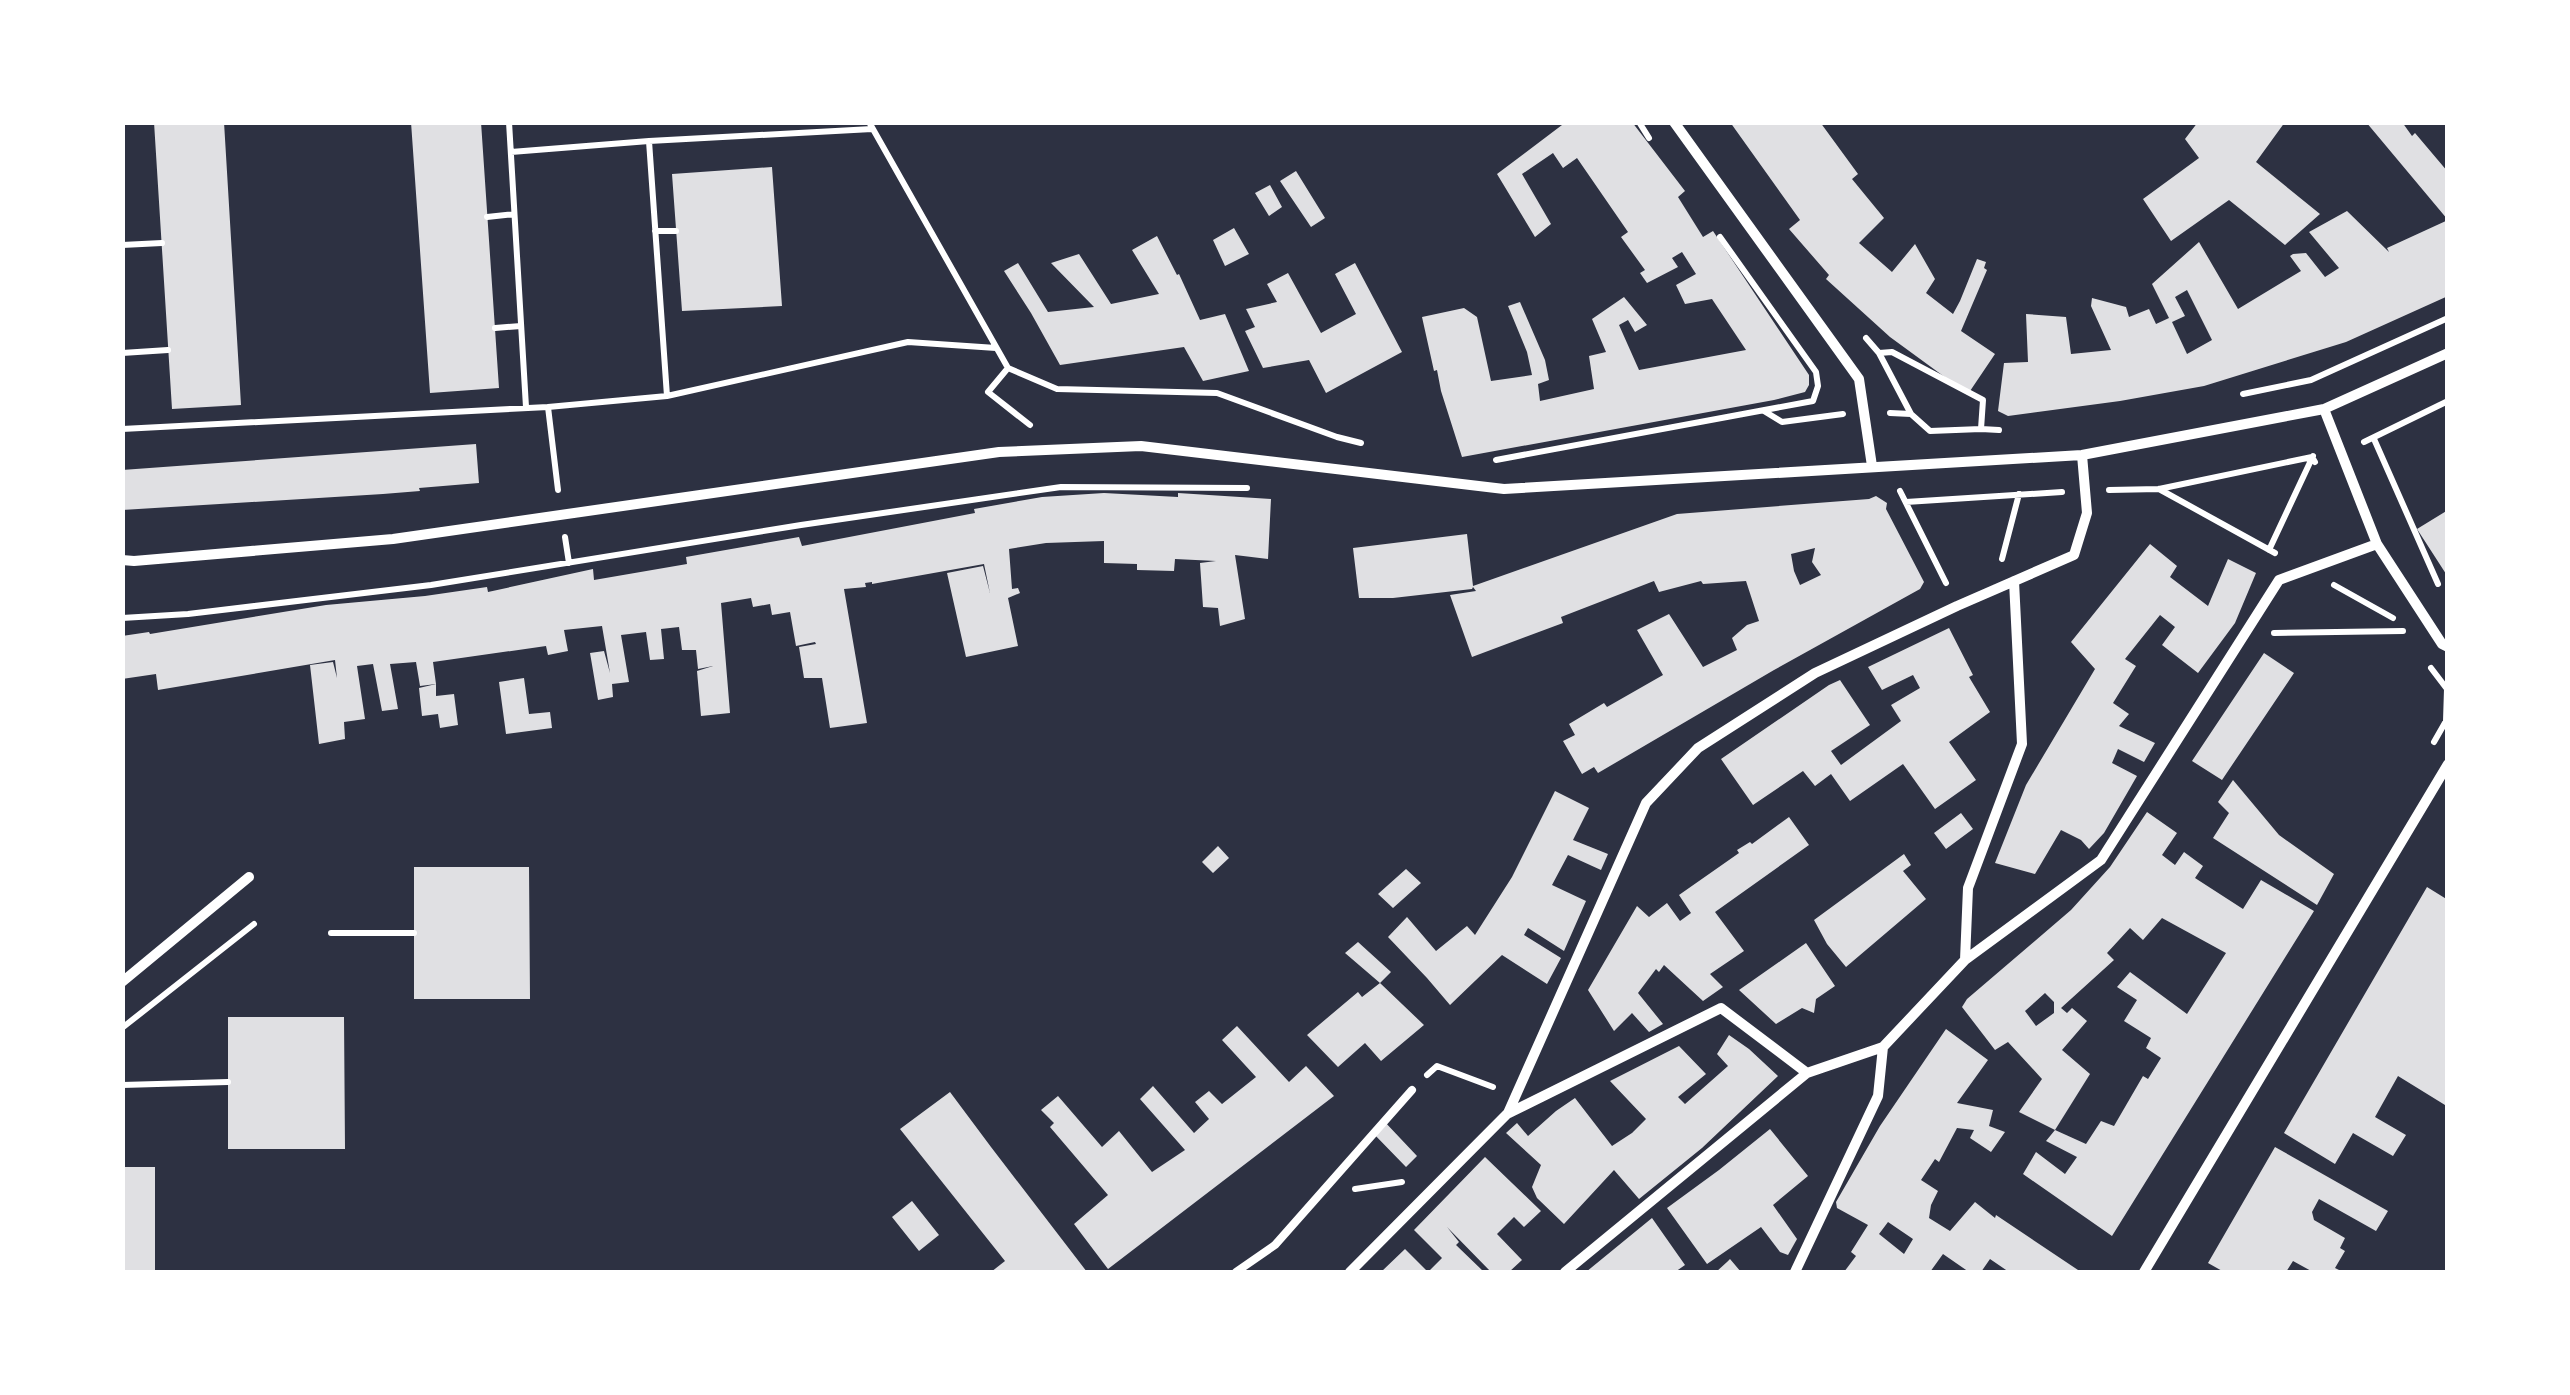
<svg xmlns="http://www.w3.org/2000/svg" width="2570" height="1395" viewBox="0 0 2570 1395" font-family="'IBM Plex Serif',serif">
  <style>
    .building { fill: #e0e0e3; fill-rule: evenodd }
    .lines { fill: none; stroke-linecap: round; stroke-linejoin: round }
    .path { stroke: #fff; stroke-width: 6 }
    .service { stroke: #fff; stroke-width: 8 }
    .minor { stroke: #fff; stroke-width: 10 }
  </style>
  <rect width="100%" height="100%" fill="#2d3142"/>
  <!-- building -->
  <path class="building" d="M154 122H224L241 405 172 409Z
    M411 122H481L499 388 430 393Z
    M1560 122H1632L1685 191 1678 197 1703 237 1713 231 1809 375V385L1805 392 1774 400 1462 457 1441 391 1437 370 1434 371 1422 317 1464 308 1477 317 1491 381 1532 375 1527 352 1508 306 1520 302 1545 360 1549 380 1538 384 1540 401 1594 389 1589 356 1606 352 1592 319 1624 297 1647 325 1635 332 1628 320 1619 325 1639 370 1746 350 1712 299 1685 304 1676 285 1696 274 1682 252 1672 258 1678 267 1647 283 1640 273 1645 270 1621 237 1628 232 1577 158 1563 168 1553 153 1522 174 1551 224 1535 237 1497 174 1562 125Z
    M1730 122H1820L1858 174 1852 179 1884 218 1859 243 1892 272 1915 244 1935 279 1926 293 1953 314 1960 301 1977 259 1986 262 1984 268 1987 270 1961 331 1995 354 1968 394 1890 337 1826 279 1829 275 1789 229 1800 220Z
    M2198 122H2285L2256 162 2320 214 2285 245 2229 200 2171 241 2143 199 2199 158 2185 139Z
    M2366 122H2402L2412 136 2415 133 2448 172V220Z
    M772 167 782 306 682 311 672 174Z
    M1296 171 1325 218 1311 227 1280 181Z
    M1270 185 1282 207 1269 216 1255 193Z
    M2347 211 2389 252 2387 248 2448 220V296L2346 342 2204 386 2120 401 2008 416 1998 411 2004 363 2028 362 2026 314 2066 317 2071 354 2111 350 2091 306 2092 298 2126 307 2129 317 2149 309 2156 324 2169 318 2152 284 2199 242 2238 309 2301 271 2290 256 2293 254 2306 253 2325 277 2339 268 2309 232ZM2187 290 2212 340 2187 354 2172 322 2185 316 2175 297Z
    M1234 228 1249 254 1225 266 1213 240Z
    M1157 236 1177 275 1179 274 1200 320 1225 314 1249 371 1203 381 1184 347 1060 365 1031 313 1004 271 1018 263 1048 312 1094 307 1051 263 1079 254 1111 304 1159 294 1132 250Z
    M1355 263 1402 352 1326 393 1309 360 1263 368 1245 331 1255 327 1246 309 1277 302 1267 284 1288 273 1321 333 1356 314 1335 274Z
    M476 444 479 483 419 488 420 491 383 494 122 510V470Z
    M1104 493 1178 497V493L1271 499 1268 559 1235 555 1245 619 1220 626 1218 608 1203 607 1200 563 1216 561 1175 559 1174 571 1137 570V564L1104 563V541L1046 543 1009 549 1012 589 1018 588 1020 593 1008 598 1018 646 966 657 947 573 983 566 990 593 984 564 872 584V582L865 583 866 587 844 589 867 723 830 728 822 678H804L799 647 816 644 815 642 796 646 790 612 772 615 770 604 753 607 751 598 721 603 730 713 701 716 697 671 713 666 698 669 696 650H682L679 627 661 629 664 659 650 660 646 632 621 635 629 682 612 684 613 697 598 700 590 653 604 651 610 673 602 626 564 630 568 651 548 655 546 646 433 662 436 684V696L454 694 458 725 440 728 438 714 422 716 419 688 436 684 420 686 416 662 390 664 398 709 382 711 373 664 357 666 365 719 344 722 345 739 319 744 310 665 333 662 337 678 335 660 158 690 156 674 122 679V636L149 632 150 634 326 605 425 596 487 587 488 592 593 569 594 580 687 564 686 557 799 537 802 546 975 513 974 509 1042 497Z
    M1876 496 1887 503 1886 509 1924 582 1920 589 1774 670 1598 773 1594 767 1582 774 1563 741 1575 735 1569 724 1604 703 1607 707 1663 675 1637 630 1669 614 1703 667 1737 650 1732 638 1747 625 1759 621 1746 581 1703 584 1701 581 1659 592 1654 581 1561 617 1563 623 1472 657 1450 595 1476 591 1473 587 1472 589 1393 598H1359L1353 548 1467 534 1473 586 1677 514 1869 499ZM1815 548 1812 562 1821 575 1800 585 1794 571 1791 554Z
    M2448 510V577L2417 529Z
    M2150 544 2177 566 2170 577 2208 606 2228 559 2256 573 2235 623 2198 673 2162 645 2175 627 2160 615 2125 659 2136 666 2113 703 2129 714 2119 726 2155 743 2144 762 2118 749 2112 763 2137 776 2104 833 2089 849 2081 840 2061 830 2035 874 1995 863 2026 785 2095 669 2071 642Z
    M1949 628 1973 675 1969 677 1990 712 1949 742 1976 780 1935 809 1903 764 1850 801 1831 774 1815 786 1803 771 1753 805 1721 759 1829 685 1840 680 1870 725 1831 751 1841 765 1901 721 1891 705 1920 688 1913 675 1882 690 1868 667Z
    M2264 653 2294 673 2222 780 2192 761Z
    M524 678 529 714 550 712 552 728 506 734 499 682Z
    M2233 780 2279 835 2334 874 2317 905 2213 838 2229 813 2218 802Z
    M1555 791 1589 808 1573 840 1608 854 1601 870 1568 855 1552 885 1586 901 1564 951 1528 928 1524 935 1561 958 1547 984 1502 955 1450 1005 1427 978 1388 937 1407 917 1436 951 1467 926 1475 935 1512 877Z
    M2147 812 2177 833 2162 855 2175 865 2184 852 2203 866 2195 878 2243 909 2261 880 2314 911 2112 1236 2023 1174 2036 1152 2065 1174 2077 1157 2046 1141 2055 1130 2019 1112 2042 1079 2008 1042 1995 1050 1962 1007 1967 999 2071 910 2110 867ZM2162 918 2226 953 2187 1014 2130 972 2117 987 2137 1000 2124 1021 2151 1038 2146 1048 2161 1058 2148 1079 2143 1076 2114 1126 2101 1121 2086 1144 2055 1130 2090 1074 2062 1050 2087 1021 2072 1008 2067 1013 2061 1008 2114 960 2107 953 2130 928 2143 940ZM2045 993 2054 1002V1013L2036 1026 2025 1011Z
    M1961 813 1973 829 1946 849 1934 833Z
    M1789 817 1809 845 1715 912 1744 951 1710 974 1723 987 1703 1001 1664 965 1659 972 1656 969 1638 993 1663 1024 1649 1032 1632 1013 1614 1031 1588 990 1637 906 1649 917 1667 903 1680 921 1691 913 1679 895 1739 853 1737 850 1750 842 1752 844Z
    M1218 846 1229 858 1213 873 1202 862Z
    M1904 854 1911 865 1903 871 1926 899 1846 967 1827 944 1814 920Z
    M414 867H529L530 999H414Z
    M1406 869 1421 883 1393 908 1378 894Z
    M2427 887 2448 900V1101L2445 1105 2398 1076 2375 1117 2406 1135 2393 1156 2353 1133 2335 1164 2284 1133Z
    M1358 942 1391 972 1380 983 1345 953Z
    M1806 943 1835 986 1816 999 1814 1013 1802 1008 1776 1024 1739 990Z
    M1380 983 1424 1025 1381 1061 1365 1043 1338 1067 1307 1035 1358 992 1362 997Z
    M228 1017H344L345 1149H228Z
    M1237 1026 1289 1082 1306 1066 1334 1096 1108 1269 1074 1224 1108 1195 1050 1127 1054 1123 1041 1110 1058 1096 1102 1147 1119 1131 1152 1172 1185 1150 1140 1099 1153 1086 1194 1133 1209 1119 1195 1102 1209 1091 1222 1104 1256 1077 1222 1040Z
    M1946 1029 1988 1060 1957 1103 1993 1110 1989 1126 2005 1132 1991 1152 1970 1138 1974 1130 1957 1128 1939 1162 1935 1159 1921 1180 1938 1191 1931 1205 1929 1218 1950 1231 1975 1202 1995 1218 1996 1215 2081 1272H2009L1990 1259 1981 1272H1969L1943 1254 1930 1272H1844L1856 1256 1851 1252 1868 1225 1837 1208 1836 1202 1880 1126ZM1888 1222 1913 1239 1904 1254 1879 1234Z
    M1729 1035 1749 1049 1778 1076 1702 1148 1639 1199 1614 1170 1564 1224 1537 1198 1532 1187 1541 1165 1506 1133 1517 1123 1528 1136 1556 1111 1575 1098 1612 1146 1632 1133 1646 1119 1610 1081 1679 1046 1706 1074 1678 1097 1685 1104 1728 1066 1717 1054Z
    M950 1092 991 1147 1087 1272H991L1005 1261 900 1129Z
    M1383 1120 1417 1156 1406 1167 1371 1131Z
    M1770 1129 1808 1176 1773 1205 1797 1239 1788 1255 1780 1252 1761 1227 1707 1264 1667 1208 1719 1170Z
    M2275 1147 2388 1211 2376 1231 2319 1199 2312 1212 2314 1220 2345 1238 2340 1248 2345 1251 2335 1268 2343 1272H2313L2293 1261 2286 1272H2224L2208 1263Z
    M1485 1157 1541 1211 1524 1227 1514 1217 1497 1234 1522 1260 1509 1272H1491L1447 1227 1459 1242 1456 1245 1484 1272H1381L1405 1249 1428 1272 1442 1258 1414 1230Z
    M122 1167H155V1272H122Z
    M912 1201 939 1235 919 1251 892 1217Z
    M1652 1218 1685 1265 1675 1272H1586Z
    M1730 1259 1741 1272H1716L1727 1262Z"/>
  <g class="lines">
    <!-- path -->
    <path class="path" d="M509 122 526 407
      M869 122 1008 368 1057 389 1217 393 1337 437 1361 443
      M1639 122 1649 138
      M511 152 649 141
      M487 217 514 214
      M655 231H676
      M122 245 162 243
      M495 328 521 326
      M1866 338 1879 353 1892 352 1983 400 1981 429 1999 430
      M122 353 168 350
      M1879 353 1911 414 1930 431 1981 429
      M1008 368 988 392 1030 425
      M2243 394 2311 380 2448 318
      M667 396 908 342 996 348
      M548 407 558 490
      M1764 411 1782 422 1843 414
      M1890 413 1911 414
      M122 429 548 407 667 396 649 141 872 129
      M2374 439 2438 584
      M2364 442 2448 401
      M1496 460 1813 401 1818 386 1816 372 1720 237
      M2159 489 2275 553
      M2109 490 2159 489 2312 457 2315 462
      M1900 491 1946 583
      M1906 502 2062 492
      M565 537 569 563
      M2269 550 2313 456
      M2002 559 2019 494
      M2334 585 2393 618
      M122 618 188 614 431 585 801 525 1061 487 1247 488
      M2274 633 2403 631
      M2431 668 2447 689 2446 721 2434 742
      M331 933H414
      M122 1028 254 924
      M1427 1075 1437 1066 1493 1087
      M122 1085 228 1082
      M1355 1189 1402 1182"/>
    <!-- service -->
    <path class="service" d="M1236 1272 1275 1245 1412 1090"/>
    <!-- minor -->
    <path class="minor" d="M1674 122 1859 379 1872 466
      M2324 409 2377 544 2442 644 2448 647
      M122 560 134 561 393 539 999 452 1141 446 1504 489 2082 455 2324 409 2448 353
      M1965 960 2101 860 2279 580 2377 544
      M122 982 249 877
      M1509 1113 1721 1008 1807 1073
      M1350 1272 1508 1113 1646 803 1698 748 1815 673 1957 606 2074 555 2087 513 2082 455
      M1565 1272 1807 1073 1883 1047
      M1795 1272 1878 1096 1883 1047 1965 960 1968 888 2022 744 2014 581
      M2144 1272 2448 764"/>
  </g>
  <!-- border -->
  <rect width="2570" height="1395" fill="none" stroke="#ffffff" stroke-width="250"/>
</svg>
